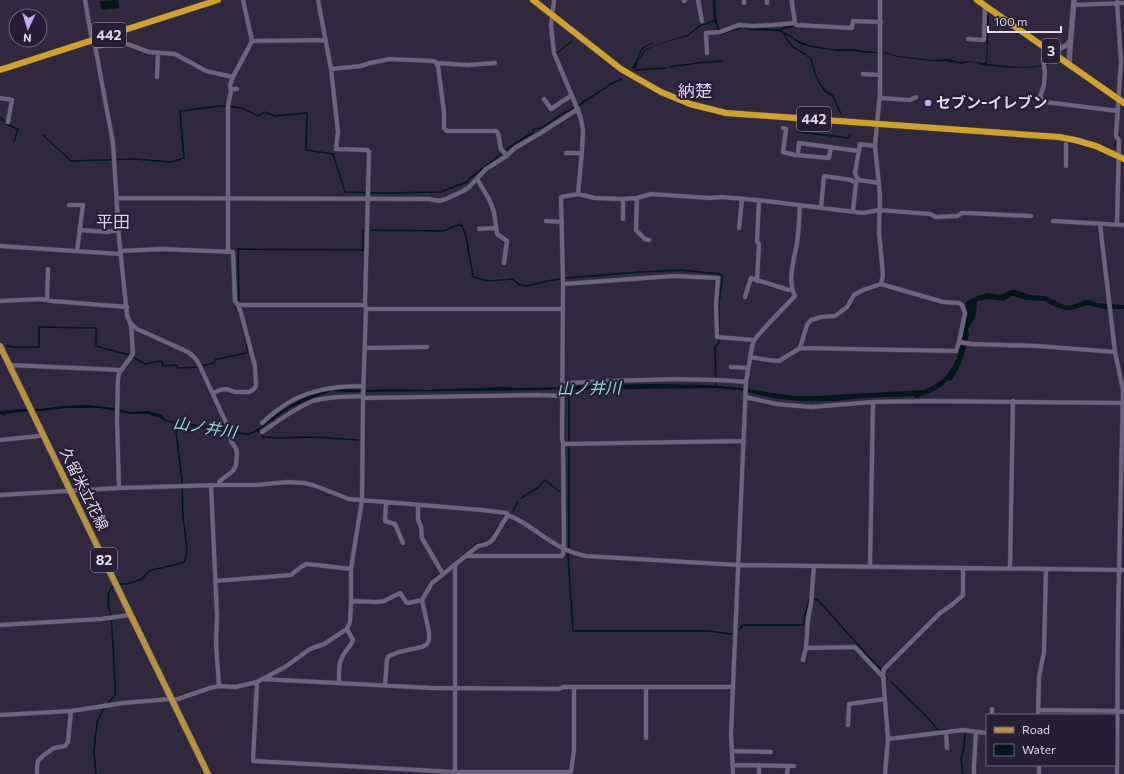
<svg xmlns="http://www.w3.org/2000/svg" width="1124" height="774" viewBox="0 0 1124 774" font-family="Commissioner,'Noto Sans JP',sans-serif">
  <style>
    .water { fill: #011718 }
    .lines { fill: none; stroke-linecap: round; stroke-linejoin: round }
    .stream { stroke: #011718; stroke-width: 1.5 }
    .minor-casing { stroke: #4b4457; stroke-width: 5 }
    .tertiary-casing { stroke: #4b4457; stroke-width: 6 }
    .primary-casing { stroke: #4b4457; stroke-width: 7 }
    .trunk-casing { stroke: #4b4457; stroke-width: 7 }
    .minor { stroke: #6d647d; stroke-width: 4 }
    .tertiary { stroke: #6d647d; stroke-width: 5 }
    .primary { stroke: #b7923e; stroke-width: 6 }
    .trunk { stroke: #d0a229; stroke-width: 6 }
    .poi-dot { fill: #c8a6ef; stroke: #261e34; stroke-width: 1.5 }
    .labels { text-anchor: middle; stroke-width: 4; stroke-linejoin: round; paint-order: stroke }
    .shield { fill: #261e34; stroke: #a7a0b1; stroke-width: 1 }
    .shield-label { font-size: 14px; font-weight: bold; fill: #ded8e7 }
    .poi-label { font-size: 15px; font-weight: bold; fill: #ded8e7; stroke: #261e34; text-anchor: start }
    .street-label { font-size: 15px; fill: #ded8e7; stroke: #261e34 }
    .water-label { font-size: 16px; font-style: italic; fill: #89dadb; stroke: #261e34 }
    .quarter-label { font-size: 17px; fill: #dfcdf7; stroke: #261e34 }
  </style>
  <rect width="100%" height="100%" fill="#30283e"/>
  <!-- water -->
  <path class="water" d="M118 0 119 8 101 10 100 1Z
    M713 0H715L716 18 720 33 740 27 779 29 785 32 797 40 809 45 833 49H854L865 51 878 52V53H866L853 51H837L811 47 800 44 784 33 778 31 750 30 742 28 720 35C716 32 718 25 714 22L701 26 688 36 659 44 646 50 638 61 637 65 635 69 632 68 642 48 645 46 652 43 653 44C644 46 641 51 638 59L646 49 658 44 687 35 700 25 714 20Z
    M987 15 989 16 987 64 1018 67 1037 66 1055 61V63L1037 67 1014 68 981 65 974 62H968L962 64 947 61H931L897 57 884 53V52L898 56 933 60 949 59 959 62 968 61 984 63 986 62 987 44 986 42Z
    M1011 290H1016L1029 295 1045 296 1066 306 1073 305 1085 300H1089L1096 303 1124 305V309H1105L1088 305 1072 310H1065L1051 305 1045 301 1025 300 1014 296H1012L1003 301 989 299 977 301 976 313 974 319 968 329 969 335 961 364 952 380 950 381 949 380C937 391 930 393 916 398L914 396 861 398 836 401H802L778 399 739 390 716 388 571 390 570 393H566V390L553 389 552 390 344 392 332 391 313 398 290 408 274 419V421L273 420 254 433 248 435 227 433 211 428 200 429 178 424V426H176V424L165 421 160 418 148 414H130L100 408H66L42 411 21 412 5 414V416L0 414V411L19 409H41L61 406 87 405 114 408 129 412 148 411 162 415 166 420 170 421 202 425 214 426 228 431 246 433 252 432 257 429 281 411 290 406V405L314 393 323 390 341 389 375 390 389 389 432 390 434 389H452L504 387 517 388 571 387 572 386 646 384 709 385 741 388 773 393 796 396H815L924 390C952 379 958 360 963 332V330L966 302 974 297 987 293 1001 295Z"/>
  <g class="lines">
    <!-- stream -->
    <path class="stream" d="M780 30 784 28 793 26
      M784 32 786 38 793 47 805 54 811 59 815 74 820 84 825 91 833 96 841 114
      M557 53 572 41
      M669 67 697 63 722 61
      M635 70 666 68
      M0 117 4 121
      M6 124 18 129 14 142
      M798 132 849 138 850 135
      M43 135 71 161 135 159 171 162 184 158 180 111 220 106H226L242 108 258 116 264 112 275 116 307 113 306 150 333 154 345 192 383 193 440 192 467 182 469 179 514 144 532 133 534 129 541 128 562 114 579 105 611 84 622 79
      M1114 146 1119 134
      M370 230 443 231 461 224 466 236 473 277 488 281 512 279 520 285 528 286 547 281 566 278 639 272 682 270 720 274 723 276 719 302V342L715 348 716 386
      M239 313 235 306 239 300 238 249 363 250V230H365
      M7 346C18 348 29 347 39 347V327L96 328V346L129 355 145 364 162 361 163 366 176 365 178 368 198 367 214 363 215 360 218 359 246 353 248 351 241 320
      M257 430 264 437 278 438 313 437 358 440
      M521 498 539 487 545 480 560 492
      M513 511 518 502
      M504 524 508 518
      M495 533 498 526
      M569 547V392
      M467 552 476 544 486 542 490 539
      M568 554 573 631H707L732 634
      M458 560 464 554
      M443 571 452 565
      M430 582 440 573
      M117 584H127L142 579 148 572 151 570 170 566 184 562 186 558 187 548 183 517 182 481 176 431 177 426
      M814 599 818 600 868 656 881 669
      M739 630 743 625H803L805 616 809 599
      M886 676 887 678
      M891 682 928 718 937 729 939 730H949
      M96 774 94 752 97 722 104 708 115 695V684L113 645 111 616 108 605 109 593 111 588 114 586
      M963 774 961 758 964 748 965 734"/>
    <defs>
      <path id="minor" d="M85 0 92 41
        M554 0 551 26 554 53 577 108 581 119 583 130 582 151 578 194
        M698 0 702 21
        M744 0V3
        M880 0V93L875 146 880 195 879 232 883 275 881 284
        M684 1 685 0
        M767 3V0
        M1073 5 1124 3
        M794 23 797 25 852 28 853 21 881 22
        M968 39 984 40 985 6
        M94 40 113 143 119 238 127 315 130 323 137 329 188 352 194 357 198 362 229 429 231 441 236 449 237 454 236 465 233 471 220 481 218 485
        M252 41 326 40
        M96 47 110 44H127L149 52 175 54 206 71 233 77
        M1046 48 1043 60 1045 72 1044 85 1040 97 1045 102 1118 111
        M707 53 706 33 720 32 739 25 752 26 773 25 794 23C796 14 791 9 792 0
        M437 63 468 65 495 63
        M331 69 361 66 370 63 390 59 433 61 436 62 438 66 444 112V128L447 131H496L498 133 501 149 507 156
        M863 74 880 75
        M157 77 158 53
        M231 89H237
        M0 98 12 100 8 122
        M880 98 910 100 916 97
        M544 99 551 109 572 95
        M783 128 786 129 783 152 795 155 829 158 831 147
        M875 146 860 144 855 173 857 178 859 180 879 183
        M566 153H582
        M798 155 799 143 859 151
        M1066 166V144
        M477 179 489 199 494 212 497 234 507 241 504 263
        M117 198 429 199 439 201 446 199 463 191 469 187 486 169 505 157 515 148 539 134 578 109
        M637 198 636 230 645 239 649 240
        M623 199V219
        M69 205H83L77 251
        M821 208 824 176 851 180 856 183 853 211
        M546 221 562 222
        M1053 221 1124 225
        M1100 224 1115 352 1123 390 1118 617 1117 774
        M1117 224 1119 141 1116 136 1121 62 1117 2
        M739 228 742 199
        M479 229 496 228
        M80 230 107 232 118 230
        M0 246 120 254
        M120 251 162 249 233 252 235 301 238 305 241 313 255 366 256 386 254 389 249 392H235L226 389 220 390 213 393
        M228 252V106L231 91 230 85 233 77 252 41 243 0
        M757 281 759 245 757 241 759 200
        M563 284 674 276 718 278 716 305 717 337 754 340
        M745 297 751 278 789 290
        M47 300 48 269
        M0 301 41 299 52 301 127 307
        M238 305H365
        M366 309H562
        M959 342 971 344 1038 346 1115 352
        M365 348 427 347
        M750 357 768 360 779 361 800 348 807 325 811 320 821 317 835 316 847 307 854 295 863 290 881 284 943 302 959 303 962 305 965 313 959 342 956 351 800 348
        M9 365 121 370
        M731 367 748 368
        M563 383C623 381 685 376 746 382
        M746 397 776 404 811 407 873 402 927 401 1123 403
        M363 398 537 395 563 396
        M262 423C268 418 273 413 279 409 304 390 333 386 364 386
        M262 432C278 421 295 408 313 401 329 396 347 397 363 396
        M0 440 39 436 43 434
        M563 444 744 441
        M211 485 217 616 216 644 219 686
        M119 488 117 419 118 379 119 373 133 354 131 324
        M0 495 119 488 218 485H255L288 482 304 483 313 485 349 499 482 510 507 513 508 515C514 518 520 520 525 524 546 537 560 551 586 556L738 565 1124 570
        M386 502 385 521 395 524 403 543
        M418 505V520L421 527 422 538 426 545 443 574
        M466 556H562L564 549 563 444 562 438 563 284 561 197 578 194 595 198 623 199 637 198 651 194 710 198 722 197 766 201 863 213 879 210 930 214 936 217 957 216 962 213H967L1031 216
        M814 566 811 604 808 618 806 648 855 647 884 678
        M870 567 873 402
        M1010 569 1013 401
        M215 581 291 575 301 567 306 564 317 565 351 569
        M351 601 377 602 384 601 400 593 406 602 408 603 422 600
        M0 625 101 619 130 615
        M803 660 806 648
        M262 679 432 688 559 689 563 687H733
        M257 682 253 761 455 772H571L574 750V688
        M339 683C339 673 338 662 344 654 347 649 351 646 353 640L347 629
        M385 685 387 659 389 656 399 652 422 647 427 644 429 640V632L422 600 432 583 478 546C493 544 494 538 501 526 503 522 506 519 508 515
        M646 687V738
        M172 701 210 688 219 686 235 687 257 682 285 667 310 649 324 644 347 629 350 622 351 603V569L362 500 363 398 366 309 365 305 369 152 367 150 336 149 338 132 331 69 318 0
        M1038 710 1118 711 1124 712
        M0 715 71 711 123 703 171 699
        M992 715V709
        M1038 715 1039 677 1044 652 1046 569
        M848 725 849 704 885 699
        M946 732 947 748
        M888 739 963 730 987 733
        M732 751 771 752
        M733 765 794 766
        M37 774V766L38 761 44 755 54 748 65 746 68 742 71 711
        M455 774V565
        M733 774 731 734 732 710 746 382 752 347 754 340 770 322 795 296C787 282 794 259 797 243 799 231 799 218 800 205
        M759 774V765
        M787 774 788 766
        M885 774 888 739 883 675 884 669 940 613 953 604 963 595V568
        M974 774V766L976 732
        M1039 774V765"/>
      <path id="tertiary" d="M1047 48C1057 50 1065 49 1070 41
        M1069 65 1070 48 1074 0"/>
      <path id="primary" d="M0 346 208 774"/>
      <path id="trunk" d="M533 0 621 69 633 76 661 92 690 104 726 113 1059 137 1075 140 1096 146 1124 159
        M977 0 1124 103
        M0 70 218 0"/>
    </defs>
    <!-- minor casing -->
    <use href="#minor" class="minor-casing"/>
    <!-- tertiary casing -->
    <use href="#tertiary" class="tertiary-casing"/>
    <!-- primary casing -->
    <use href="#primary" class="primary-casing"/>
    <!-- trunk casing -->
    <use href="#trunk" class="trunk-casing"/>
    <!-- minor -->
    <use href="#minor" class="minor"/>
    <!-- tertiary -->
    <use href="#tertiary" class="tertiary"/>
    <!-- primary -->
    <use href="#primary" class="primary"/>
    <!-- trunk -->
    <use href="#trunk" class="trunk"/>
  </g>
  <!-- markers -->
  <circle class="poi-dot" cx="928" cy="103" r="4"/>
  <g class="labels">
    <!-- shield labels -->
    <g class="shield">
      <rect x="92" y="23" width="34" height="24" rx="3"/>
      <rect x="1042" y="39" width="18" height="24" rx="3"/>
      <rect x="797" y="107" width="34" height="24" rx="3"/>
      <rect x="91" y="548" width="26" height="24" rx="3"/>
    </g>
    <g class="shield-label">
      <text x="109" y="40">442</text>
      <text x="1051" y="56">3</text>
      <text x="814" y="124">442</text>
      <text x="104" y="565">82</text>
    </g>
    <!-- poi labels -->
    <g class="poi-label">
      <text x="936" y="108">セブン-イレブン</text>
    </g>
    <!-- street labels -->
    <g class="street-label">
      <text transform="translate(84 489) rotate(64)" y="5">久留米立花線</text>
    </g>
    <!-- water labels -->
    <g class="water-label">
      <text transform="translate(589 388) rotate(-1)" y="6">山ノ井川</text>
      <text transform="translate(205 427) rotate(9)" y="6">山ノ井川</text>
    </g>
    <!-- quarter labels -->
    <g class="quarter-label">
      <text x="695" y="97">納楚</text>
      <text x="113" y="228">平田</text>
    </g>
  </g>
  <!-- legend -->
  <rect x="986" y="714" width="130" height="52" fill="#261e34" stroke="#70687c"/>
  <rect x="994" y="727" width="20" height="6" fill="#b7923e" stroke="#70687c"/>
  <text x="1022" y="734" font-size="12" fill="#ded8e7">Road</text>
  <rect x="994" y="744" width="20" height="12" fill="#011718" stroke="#70687c"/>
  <text x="1022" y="754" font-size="12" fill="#ded8e7">Water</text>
  <!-- north arrow -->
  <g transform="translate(28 28) rotate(184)"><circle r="19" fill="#261e34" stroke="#70687c"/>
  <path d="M0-3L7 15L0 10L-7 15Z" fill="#c8a6ef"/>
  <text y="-6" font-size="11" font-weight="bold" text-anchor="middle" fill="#ded8e7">N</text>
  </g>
  <!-- scale -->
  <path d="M988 26v6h73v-6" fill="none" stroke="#ded8e7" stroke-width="2"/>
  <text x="994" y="26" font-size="12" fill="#ded8e7" stroke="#261e34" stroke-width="3" paint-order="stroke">100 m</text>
</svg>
